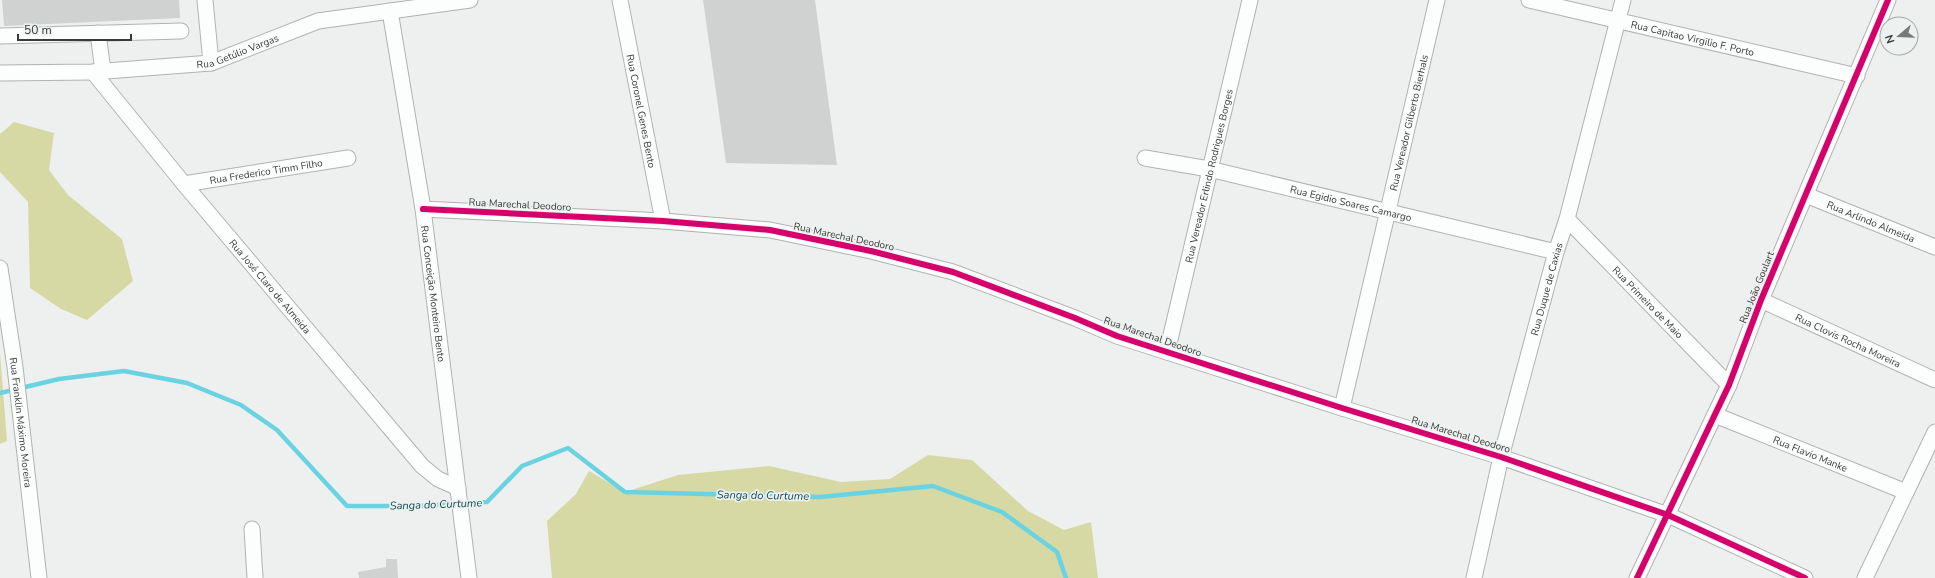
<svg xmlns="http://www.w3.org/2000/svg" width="1935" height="578" viewBox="0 0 1935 578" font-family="'Nunito Sans',sans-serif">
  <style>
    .forest { fill: #d6d9a3 }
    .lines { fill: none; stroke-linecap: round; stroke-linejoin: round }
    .stream { stroke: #6ad3e1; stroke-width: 4.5 }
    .building { fill: #d0d1d1 }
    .minor-casing { stroke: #b1b2b1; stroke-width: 17 }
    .minor { stroke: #fcfdfd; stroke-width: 15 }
    .cycleway-casing { stroke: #edf1ef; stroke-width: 8 }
    .cycleway { stroke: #d6006c; stroke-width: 6 }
    .labels { text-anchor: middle; stroke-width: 3.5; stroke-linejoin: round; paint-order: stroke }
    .street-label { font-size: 10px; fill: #393a39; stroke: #edf1ef }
    .water-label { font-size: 11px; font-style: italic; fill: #0c4a53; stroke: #edf1ef }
  </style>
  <rect width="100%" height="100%" fill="#eef0ef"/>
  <!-- forest -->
  <path class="forest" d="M14 122 54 133 49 170 68 195 122 239 133 281 87 320 61 309 30 288 28 202 0 172V134Z
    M0 353 7 441 0 444Z
    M928 455 972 460 1028 511 1064 530 1091 522 1098 578H552L547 521 576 494 589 471 625 492 678 475 769 466 841 482 890 479Z"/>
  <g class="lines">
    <!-- stream -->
    <path class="stream" d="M0 393 59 379 124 371 187 383 241 405 277 430 347 506H416L487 502 522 466 568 448 625 492 820 497 933 486 1002 512 1057 552 1066 578"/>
  </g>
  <!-- building -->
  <path class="building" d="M2 0H179L180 18 4 26Z
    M703 0H815L837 165 726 163Z
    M386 559H397L398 578H359L358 572 386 567Z"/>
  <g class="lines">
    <defs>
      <g id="minor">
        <path d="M205 0 211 63"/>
        <path id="s1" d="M620 0 663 221"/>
        <path id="s2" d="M1529 0 1857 76"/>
        <path id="s3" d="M390 11 423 209 469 578"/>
        <path d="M98 33 103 71"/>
        <path d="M0 36 181 31"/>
        <path id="s4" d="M93 72 184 184 422 466 438 479 458 488"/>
        <path id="s5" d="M0 73 93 72 211 63 318 21 470 0"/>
        <path id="s6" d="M1145 158 1209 169 1556 252"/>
        <path id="s7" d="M184 184 348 158"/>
        <path id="s8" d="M1806 195 1935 247"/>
        <path d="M423 209 663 221 770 230 871 251 953 272 1075 318 1117 336 1342 408 1501 457 1668 515 1805 578"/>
        <path id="s9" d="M1567 219 1729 385"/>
        <path id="s10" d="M0 268 15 367 39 578"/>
        <path id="s11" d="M1761 300 1935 380"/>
        <path id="s12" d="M1167 352 1250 0"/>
        <path id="s13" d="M1342 408 1437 0"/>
        <path id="s14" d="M1715 415 1906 492"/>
        <path d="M252 529 255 578"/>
        <path id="s15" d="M1474 578 1501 457 1556 252 1567 219 1623 0"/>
        <path d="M1637 578 1729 385 1761 300 1888 0"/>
        <path d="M1865 578 1935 432"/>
      </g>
    </defs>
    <!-- minor casing -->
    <use href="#minor" class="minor-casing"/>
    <!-- minor -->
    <use href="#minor" class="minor"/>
    <defs>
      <path id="cycleway" d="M423 209 663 221 770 230 871 251 953 272 1075 318 1117 336 1342 408 1501 457 1668 515 1805 578
        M1637 578 1729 385 1761 300 1888 0"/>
    </defs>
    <!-- cycleway casing -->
    <use href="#cycleway" class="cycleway-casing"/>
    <!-- cycleway -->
    <use href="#cycleway" class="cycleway"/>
  </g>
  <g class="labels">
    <!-- street labels -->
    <g class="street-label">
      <text dy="4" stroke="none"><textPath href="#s2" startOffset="168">Rua Capitao Virgilio F. Porto</textPath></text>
      <text dy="4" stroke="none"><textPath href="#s5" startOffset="240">Rua Getúlio Vargas</textPath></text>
      <text dy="4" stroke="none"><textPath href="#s1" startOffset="113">Rua Coronel Genes Bento</textPath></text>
      <text dy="4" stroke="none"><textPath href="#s13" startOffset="293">Rua Vereador Gilberto Bierhals</textPath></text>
      <text dy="4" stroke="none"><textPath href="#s7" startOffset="83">Rua Frederico Timm Filho</textPath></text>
      <text dy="4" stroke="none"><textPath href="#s12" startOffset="181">Rua Vereador Erlindo Rodrigues Borges</textPath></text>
      <text dy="4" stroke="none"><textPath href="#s6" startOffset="211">Rua Egidio Soares Camargo</textPath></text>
      <text transform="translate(520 204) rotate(3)" y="4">Rua Marechal Deodoro</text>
      <text dy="4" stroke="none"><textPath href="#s8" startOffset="70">Rua Arlindo Almeida</textPath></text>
      <text transform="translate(844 236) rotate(12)" y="4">Rua Marechal Deodoro</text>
      <text dy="4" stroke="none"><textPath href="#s4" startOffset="278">Rua José Claro de Almeida</textPath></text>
      <text transform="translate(1756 287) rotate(-68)" y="4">Rua João Goulart</text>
      <text dy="4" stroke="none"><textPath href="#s15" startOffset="298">Rua Duque de Caxias</textPath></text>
      <text dy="4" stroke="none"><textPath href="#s3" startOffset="286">Rua Conceição Monteiro Bento</textPath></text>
      <text dy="4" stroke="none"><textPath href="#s9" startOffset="116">Rua Primeiro de Maio</textPath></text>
      <text transform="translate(1153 336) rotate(19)" y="4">Rua Marechal Deodoro</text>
      <text dy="4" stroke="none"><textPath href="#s11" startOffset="96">Rua Clovis Rocha Moreira</textPath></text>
      <text dy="4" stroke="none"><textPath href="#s10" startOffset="156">Rua Franklin Máximo Moreira</textPath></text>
      <text transform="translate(1461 434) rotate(17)" y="4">Rua Marechal Deodoro</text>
      <text dy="4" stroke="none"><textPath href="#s14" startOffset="103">Rua Flavio Manke</textPath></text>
    </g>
    <!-- water labels -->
    <g class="water-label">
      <text transform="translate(763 495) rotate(1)" y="4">Sanga do Curtume</text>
      <text transform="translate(436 504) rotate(-2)" y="4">Sanga do Curtume</text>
    </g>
  </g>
  <!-- north arrow -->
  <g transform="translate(1899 36) rotate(251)"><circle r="19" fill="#edf1ef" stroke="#a5a8a6"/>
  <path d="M0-3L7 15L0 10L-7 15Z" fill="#787a79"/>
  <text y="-6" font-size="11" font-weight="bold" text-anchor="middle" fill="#393a39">N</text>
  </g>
  <!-- scale -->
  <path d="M18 34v6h113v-6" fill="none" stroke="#393a39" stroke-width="2"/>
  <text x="24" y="34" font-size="12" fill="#393a39" stroke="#edf1ef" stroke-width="3" paint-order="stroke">50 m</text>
</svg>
